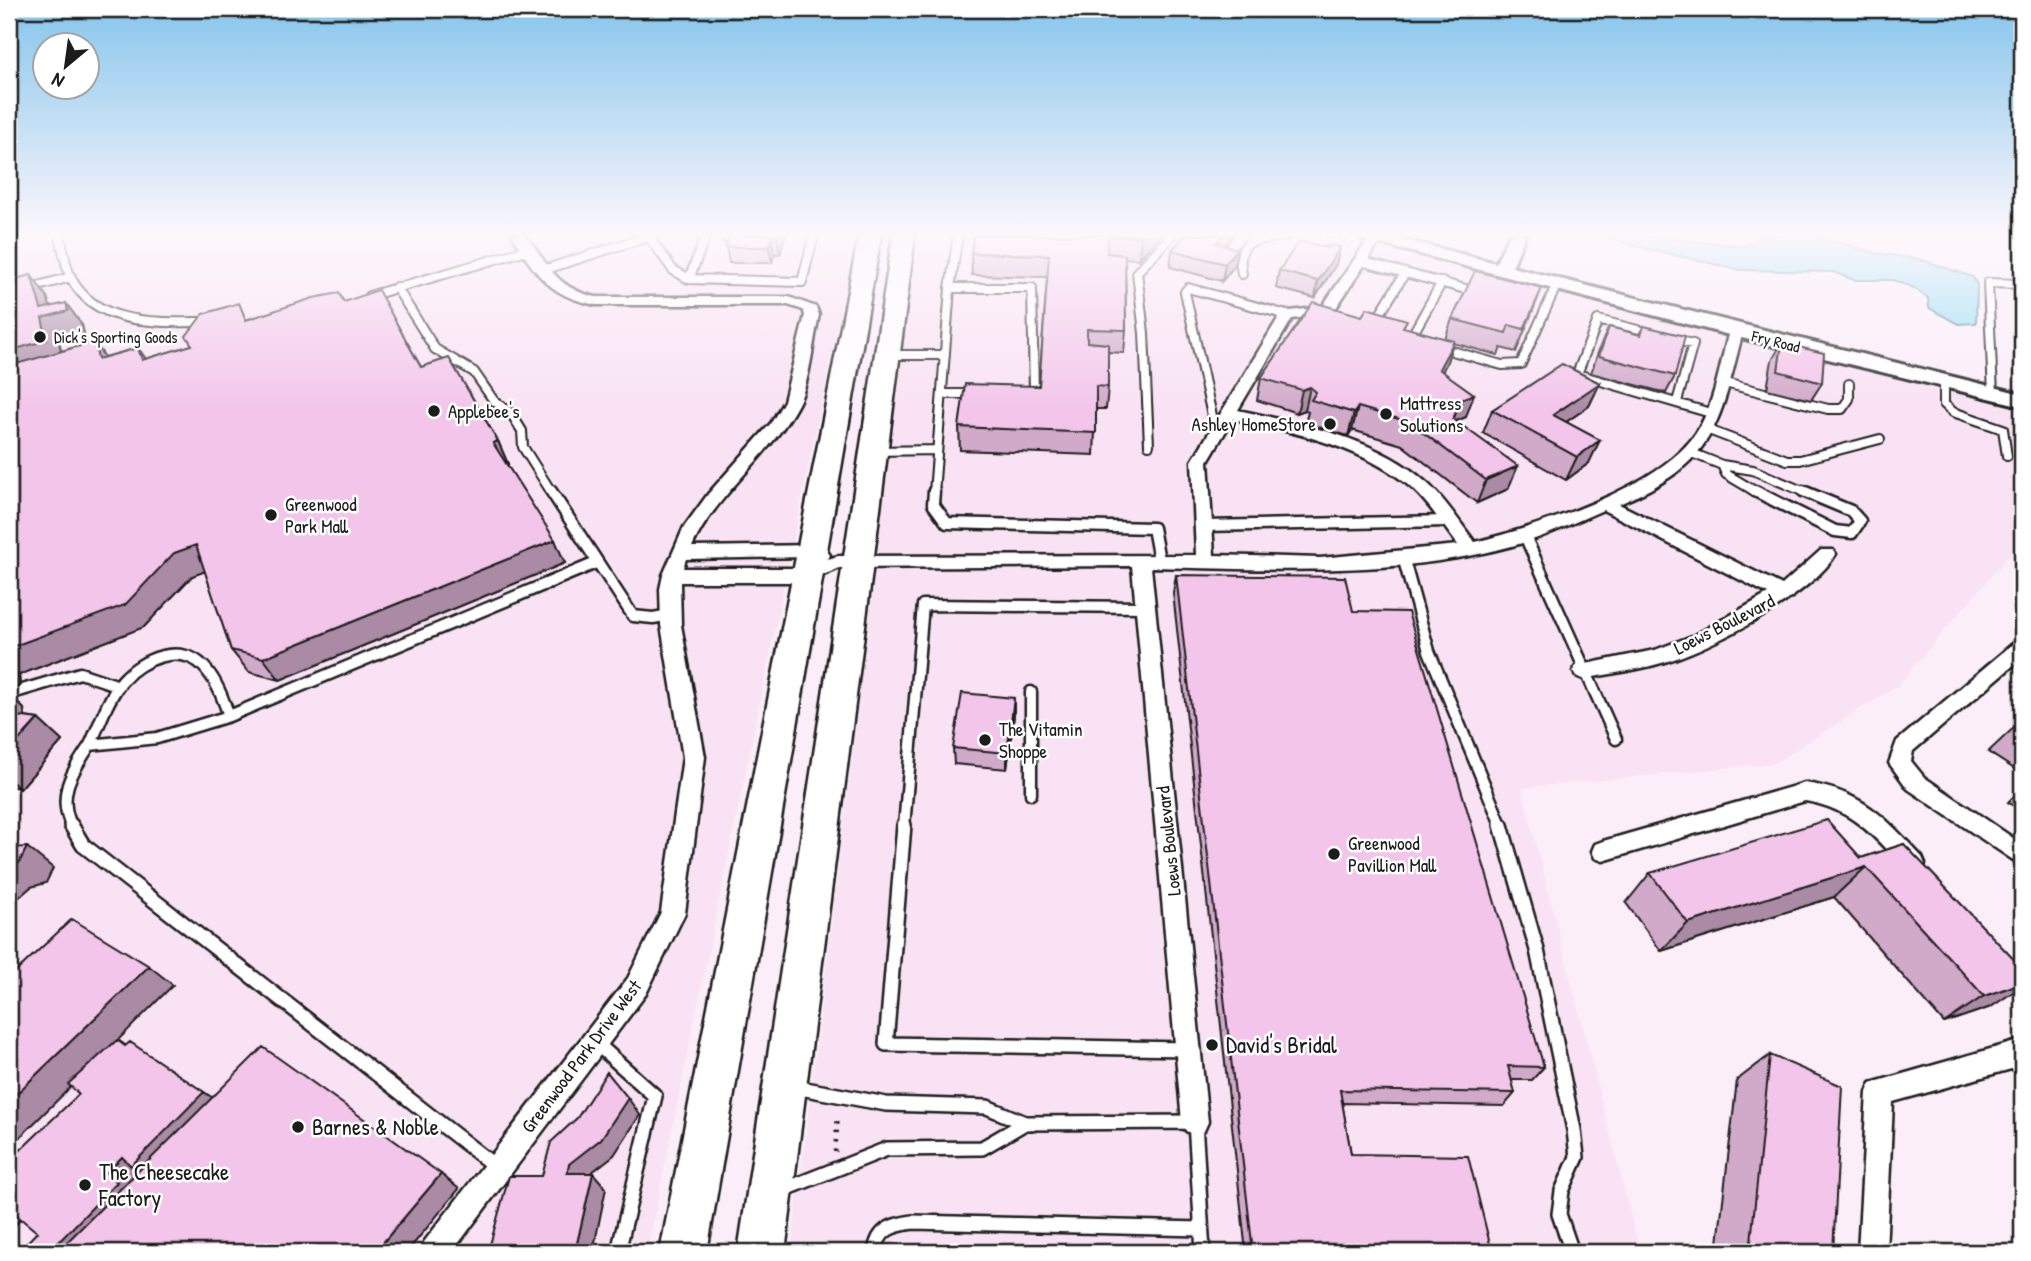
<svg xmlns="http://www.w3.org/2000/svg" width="2031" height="1261" viewBox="0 0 2031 1261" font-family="'Patrick Hand',sans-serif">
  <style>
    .built { fill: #f9e2f4 }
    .water { fill: #92def3; stroke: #63909d; stroke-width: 2 }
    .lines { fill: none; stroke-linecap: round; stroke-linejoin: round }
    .service-far2-casing { stroke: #1c1c1c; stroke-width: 12 }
    .service-far1-casing { stroke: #1c1c1c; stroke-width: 15 }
    .service-casing { stroke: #1c1c1c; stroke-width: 18 }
    .minor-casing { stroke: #1c1c1c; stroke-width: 5 }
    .tertiary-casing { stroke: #1c1c1c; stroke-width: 6 }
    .primary-casing { stroke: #1c1c1c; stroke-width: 5 }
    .path-far1 { stroke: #1c1c1c; stroke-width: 2.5; stroke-dasharray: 2 4.5; stroke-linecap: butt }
    .path { stroke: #1c1c1c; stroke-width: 4.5; stroke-dasharray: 2.5 7; stroke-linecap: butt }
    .service-far2 { stroke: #fff; stroke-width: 8 }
    .service-far1 { stroke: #fff; stroke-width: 10 }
    .service { stroke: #fff; stroke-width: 13 }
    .minor { fill: #fff; fill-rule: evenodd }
    .tertiary { fill: #fff; fill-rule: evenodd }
    .primary { fill: #fff; fill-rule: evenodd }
    .wall { fill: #d1a9c9; stroke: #1c1c1c; stroke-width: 2 }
    .shaded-wall { fill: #aa8aa4; stroke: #1c1c1c; stroke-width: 2 }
    .building { fill: #f3c5ea; stroke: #1c1c1c; stroke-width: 2 }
    .poi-dot { fill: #1c1c1c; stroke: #fff; stroke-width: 2.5 }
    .labels { text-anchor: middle; stroke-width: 5; stroke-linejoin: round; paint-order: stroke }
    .far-poi-label { font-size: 16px; fill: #1c1c1c; stroke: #fff; text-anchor: start }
    .far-street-label { font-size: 16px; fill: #1c1c1c; stroke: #fff }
    .poi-label { font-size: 19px; fill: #1c1c1c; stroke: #fff; text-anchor: start }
    .street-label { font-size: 19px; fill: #1c1c1c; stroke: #fff }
    .near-poi-label { font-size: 23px; fill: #1c1c1c; stroke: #fff; text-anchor: start }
  </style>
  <rect width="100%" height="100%" fill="#fbeef9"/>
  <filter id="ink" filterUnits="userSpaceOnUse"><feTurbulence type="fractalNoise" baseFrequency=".0143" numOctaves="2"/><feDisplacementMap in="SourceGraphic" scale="14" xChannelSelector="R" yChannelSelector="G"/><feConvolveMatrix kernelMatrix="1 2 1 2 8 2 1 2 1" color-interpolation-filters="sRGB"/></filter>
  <g filter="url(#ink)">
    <!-- built -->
    <path class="built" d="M9 235H856L647 1252H9Z
      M916 235H1338L2022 407V499L2015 548 1897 686 1775 763 1522 788 1640 1252H791Z"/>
    <!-- water -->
    <path class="water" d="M1628 235 1743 246 1755 242 1760 235H1810L1876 253 1919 259 1973 277 1977 285 1976 323 1958 324 1929 308 1928 298 1914 288 1893 280H1854L1833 272 1741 270 1635 246 1608 237Z"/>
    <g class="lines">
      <defs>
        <path id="service-far2" d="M60 235C63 249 65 265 71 278 97 328 162 322 210 322
          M649 237 673 270 689 279 802 282 814 235
          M1360 261 1477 292
          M543 270 653 235
          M1242 274C1234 231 1264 242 1289 235
          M689 279 706 235
          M396 287 435 349 474 372 494 401 511 413 522 431 523 447 552 493
          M950 288H1032L1034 394H1030
          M9 294 71 277
          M369 296 530 249
          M1375 322 1405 273
          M1653 334 1598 320 1577 374 1714 414
          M1410 339 1442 282
          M1671 339 1693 344 1677 402
          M1438 347 1502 365 1521 364 1557 284
          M889 355H945
          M1944 382V404L1953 412 2003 429 2007 456
          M1725 383 1828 409H1842L1849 399V384
          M942 394H976
          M1993 394 1988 283 2022 284
          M1706 429 1787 460H1800L1880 439
          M1216 434 1185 292 1188 288 1287 315
          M1149 445 1144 333 1137 272 1172 235
          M874 451 937 450
          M1689 452 1722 465
          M1722 465 1753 470 1807 493
          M1722 465 1726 474 1758 493
          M934 493 950 288 958 235"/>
        <path id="service-far1" d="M551 491 633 616 653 618 670 615
          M934 491 933 504 947 523 1153 528 1159 560
          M1755 491 1835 531 1852 533 1860 521 1851 511 1803 491
          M1203 526 1448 521
          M1525 536 1616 739
          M1403 557 1429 651 1502 827
          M1031 692V794
          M9 694 80 673 119 686
          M90 745C100 724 107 700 122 681 141 659 181 642 204 667 217 681 223 699 229 716
          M72 827C56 795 72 772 90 745L157 738 229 716 596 563
          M904 827 923 605 1146 607"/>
        <path id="service" d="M71 825 83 845 496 1167
          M904 825 886 1044 1188 1049
          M1501 825 1537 950 1574 1130 1577 1157 1562 1191 1559 1214 1572 1252
          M595 1042 655 1096 618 1252
          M1025 1123 1195 1122 1203 1252
          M783 1190 887 1149 982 1148 1025 1123 987 1107 886 1104 795 1087
          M875 1252C878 1229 892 1225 913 1222L1201 1229"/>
        <path id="minor" d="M512 235H525C549 264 554 288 596 297H789L816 307 819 315C813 341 810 382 798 404 770 457 717 492 692 547L812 545 827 551 830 555 828 559 838 556 1196 555 1192 461 1282 312 1322 307 1371 235H1381L1383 237 1332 314 1292 319 1238 410C1302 424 1378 438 1427 483 1446 500 1459 522 1475 542 1536 527 1661 487 1696 433 1715 404 1720 364 1729 331L1736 327 1743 331C1719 425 1716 463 1619 504L1782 585 1821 550H1833L1836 554C1809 598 1707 651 1658 664 1633 671 1608 674 1583 679L1576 676 1573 671 1576 666 1655 650 1697 634 1768 594 1603 510C1579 520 1554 533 1529 541 1407 579 1276 569 1151 567L1208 1122 1204 1131 1195 1135 1186 1131 1182 1122 1132 566 840 568 807 582H680L681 625 705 757 685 913 646 994 452 1252H420L424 1242 628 978 661 912 683 757 661 625 660 589 663 575 684 527 708 494 771 423 784 401 805 315 803 310 788 305H596C549 296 535 274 512 235ZM1233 419C1294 432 1366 447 1414 490 1431 506 1444 527 1458 545L1320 558 1214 555 1208 461ZM810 557 825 560 805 568H683L686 559Z
          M2022 640V658L1913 751 1911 761 1924 777 2022 844V866L1908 789 1889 763 1897 741 2015 642Z
          M1805 783C1862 791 1885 817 1922 857L1925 864 1922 871 1914 874 1906 871C1876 838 1852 808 1805 801L1603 861 1595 858 1592 851 1595 844 1603 841Z
          M2022 1040V1066L1893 1102 1886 1252H1858L1867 1092 1871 1083Z"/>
        <path id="tertiary" d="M1360 235H1386L1496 263 1509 235H1525L1512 267 2022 394V406L1729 335 1362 239Z"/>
        <path id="primary" d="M859 235H881L707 1252H660Z
          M893 235H915L785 1252H738Z"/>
      </defs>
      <!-- service-far2 casing -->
      <use href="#service-far2" class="service-far2-casing"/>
      <!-- service-far1 casing -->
      <use href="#service-far1" class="service-far1-casing"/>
      <!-- service casing -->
      <use href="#service" class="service-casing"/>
      <!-- minor casing -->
      <use href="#minor" class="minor-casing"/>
      <!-- tertiary casing -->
      <use href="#tertiary" class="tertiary-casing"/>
      <!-- primary casing -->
      <use href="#primary" class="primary-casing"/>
      <!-- path-far1 -->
      <path class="path-far1" d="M1319 235 1352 243"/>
      <!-- path -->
      <path class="path" d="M835 1152 838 1116"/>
      <!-- service-far2 -->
      <use href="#service-far2" class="service-far2"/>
      <!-- service-far1 -->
      <use href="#service-far1" class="service-far1"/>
      <!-- service -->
      <use href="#service" class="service"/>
      <!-- minor -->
      <use href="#minor" class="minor"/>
      <!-- tertiary -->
      <use href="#tertiary" class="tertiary"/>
      <!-- primary -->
      <use href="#primary" class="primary"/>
    </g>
    <!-- wall -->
    <path class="wall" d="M721 235H785L780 254H774L772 263H729L726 247 727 243H723Z
      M974 235H1161L1139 259 1125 258 1126 330 1124 353 1108 352V387L1106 409H1096L1094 455 960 450 959 427 1039 386 1047 277 972 275 971 253Z
      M1232 237 1225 246 1237 249 1235 265 1222 281 1170 267 1172 250Z
      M1340 247 1336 264 1315 298 1276 288 1279 271 1328 248Z
      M31 275 47 297 50 307 82 325 84 334 59 341 61 351 94 342 105 357 138 348 146 359 192 345 248 319 344 302 421 367 498 441 508 464 507 465 565 563 280 680 249 672 231 650 205 571 192 576 144 627 19 675 20 686 9 690V281Z
      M1542 288 1516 352 1501 348 1498 355 1453 343 1446 364 1442 371 1466 417 1456 421 1508 489 1477 503 1402 445 1352 430 1348 436 1305 423 1308 412 1305 410 1297 413 1257 400 1261 378 1405 328 1445 339 1452 319Z
      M1644 326 1675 376 1666 393 1591 373 1601 344 1609 327 1639 334Z
      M1782 343 1822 383 1811 400 1767 389 1772 360Z
      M1600 383 1589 406 1566 422 1589 463 1566 480 1483 433 1492 410Z
      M1176 575 1353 611 1544 1067 1532 1080H1511L1515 1093 1504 1106 1342 1103 1351 1154 1492 1252H1246L1173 593Z
      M9 694 24 709 25 717 38 719 62 741 20 789 12 786 9 787Z
      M1014 715 1007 769 954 764 953 748Z
      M2022 720V774L1988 752Z
      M2022 788V812L2008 802Z
      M1904 844 1991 1007 1944 1023 1834 897 1661 951 1626 903 1650 873 1861 858Z
      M1770 1055 1833 1252H1717L1737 1080Z"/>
    <!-- shaded-wall -->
    <path class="shaded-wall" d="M778 235H785L780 254 777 238Z
      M1143 235H1161L1139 259 1141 237Z
      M1223 235H1233L1232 237 1214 260 1216 243Z
      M772 238 774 254 772 263 769 247Z
      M1340 247 1336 264 1315 298 1318 281Z
      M1237 249 1235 265 1222 281 1225 264Z
      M31 275 47 297 53 315 66 303 82 325 84 334 59 341 63 362 9 378V351L41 309Z
      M1454 341 1446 364 1432 392 1439 369Z
      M94 342 110 365 98 359Z
      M138 348 154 371 142 360Z
      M1600 383 1589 406 1543 438 1553 415Z
      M1310 387 1305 410 1297 413 1302 390Z
      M1474 394 1466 417 1454 422 1453 419 1462 399Z
      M1358 407 1352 430 1348 436 1354 413Z
      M1600 440 1589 463 1566 480 1577 457Z
      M498 441 508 464 503 466 493 443Z
      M1518 466 1508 489 1477 503 1486 480Z
      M555 540 565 563 280 680 263 658Z
      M196 545 214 568 192 576 144 627 19 675 20 686 9 690V648L174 553Z
      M9 694 24 709 26 733 38 719 62 741 20 789 9 779Z
      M1014 698V715L1007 769V753Z
      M27 847 53 868 46 883 31 887 9 906V865Z
      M1866 867 1834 897 1661 951 1688 923Z
      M149 966 173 985 118 1040 152 1064 118 1040 9 1148V1101Z
      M2022 983V986L1991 1007 1944 1023 1984 996Z
      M204 1092 228 1108 93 1252H49L106 1173 122 1157Z
      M628 1098 640 1115 614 1155 583 1179 567 1173 569 1164Z
      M593 1173 606 1188 593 1252H575Z
      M441 1174 459 1189 407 1252H375Z
      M9 1203 28 1212 17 1223 9 1225Z"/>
    <!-- building -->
    <path class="building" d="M730 235H778L777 238H772L769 247H726Z
      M974 235H1143L1141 237 1108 236 1107 253 1125 255 1126 330 1087 329V342L1108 344V387L1096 386V433L959 427 965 384 1039 386 1049 255 971 253Z
      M1185 235H1223L1216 243 1237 249 1225 264 1172 250Z
      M1299 241 1328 248 1330 245 1340 247 1318 281 1279 271Z
      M1475 271 1542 288 1524 329 1509 325 1506 333 1452 319Z
      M31 275 41 309 66 303 68 311 42 318 47 340 9 351V281Z
      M378 290 421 367 449 358 498 441 493 443 555 540 263 658 231 650 196 545 174 553 125 605 9 648V366L94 342 98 359 138 348 142 360 192 345 186 336 203 314 239 303 246 320 313 298 339 293 344 302Z
      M1313 302 1362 316 1367 308 1407 320 1403 327 1454 341 1439 369 1474 394 1462 399 1453 419 1518 466 1486 480 1409 422 1358 407 1354 413 1311 400 1316 392 1310 387 1302 390 1261 378Z
      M1644 326 1685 336 1675 376 1599 356 1609 327 1641 335Z
      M1782 343 1824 353 1822 383 1778 371Z
      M1562 364 1600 383 1553 415 1600 440 1577 457 1492 410Z
      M1176 575 1345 577 1353 611 1408 612 1544 1067 1508 1066 1515 1093 1340 1090 1351 1154 1468 1156 1492 1252H1253Z
      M962 693 1014 698 1007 753 953 748Z
      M9 715 38 719 9 751Z
      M1827 820 1861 858 1904 844 2022 968V983L1984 996 1866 867 1688 923 1650 873Z
      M27 847 19 863 9 865V848Z
      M72 919 149 966 9 1101V978Z
      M117 1040 125 1046 130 1042 204 1092 131 1166 122 1157 106 1173 117 1182 49 1252H18L37 1232 9 1209V1161L79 1094 68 1084Z
      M263 1047 441 1174 375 1252H57Z
      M1770 1055 1842 1086 1833 1252H1750Z
      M607 1072 628 1098 601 1139 569 1164 567 1173H593L575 1252H488L509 1176H542L551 1142 577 1118Z"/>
  </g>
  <!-- sky -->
  <linearGradient id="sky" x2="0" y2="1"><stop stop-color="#85c5ec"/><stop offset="0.57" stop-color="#fdf7fc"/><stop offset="1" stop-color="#fdf7fc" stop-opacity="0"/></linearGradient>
  <rect width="2031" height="411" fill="url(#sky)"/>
  <!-- markers -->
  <g class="poi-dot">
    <circle cx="40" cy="337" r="7"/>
    <circle cx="434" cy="411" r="7"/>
    <circle cx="1386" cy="414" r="7"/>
    <circle cx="1330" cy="424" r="7"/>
    <circle cx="271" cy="515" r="7"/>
    <circle cx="985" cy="740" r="7"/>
    <circle cx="1334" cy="854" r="7"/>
    <circle cx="1212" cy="1045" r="7"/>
    <circle cx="298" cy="1127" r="7"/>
    <circle cx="85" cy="1185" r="7"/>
  </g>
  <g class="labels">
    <!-- far-poi labels -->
    <g class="far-poi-label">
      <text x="54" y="343">Dick's Sporting Goods</text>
    </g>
    <!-- far-street labels -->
    <g class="far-street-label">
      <text transform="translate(1776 341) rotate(14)" y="6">Fry Road</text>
    </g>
    <!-- poi labels -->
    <g class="poi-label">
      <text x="1400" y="410">Mattress<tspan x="1400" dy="22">Solutions</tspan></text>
      <text x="448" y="418">Applebee's</text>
      <text x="1316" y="431" text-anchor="end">Ashley HomeStore</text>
      <text x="285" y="511">Greenwood<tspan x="285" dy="22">Park Mall</tspan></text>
      <text x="999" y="736">The Vitamin<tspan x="999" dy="22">Shoppe</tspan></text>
      <text x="1348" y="850">Greenwood<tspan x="1348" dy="22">Pavillion Mall</tspan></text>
    </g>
    <!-- street labels -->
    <g class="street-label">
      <text transform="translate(1724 624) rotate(-27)" y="7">Loews Boulevard</text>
      <text transform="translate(1168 841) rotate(-96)" y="7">Loews Boulevard</text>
      <text transform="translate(581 1056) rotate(-53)" y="7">Greenwood Park Drive West</text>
    </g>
    <!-- near-poi labels -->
    <g class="near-poi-label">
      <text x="1226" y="1053">David's Bridal</text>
      <text x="312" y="1135">Barnes &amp; Noble</text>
      <text x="99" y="1180">The Cheesecake<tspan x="99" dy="26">Factory</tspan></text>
    </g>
  </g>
  <!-- margin -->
  <rect width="2031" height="1261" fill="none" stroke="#fff" stroke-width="35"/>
  <rect x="18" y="18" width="1996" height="1226" fill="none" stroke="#1c1c1c" stroke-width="2.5" filter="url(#ink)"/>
  <!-- north arrow -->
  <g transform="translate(66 66) rotate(209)"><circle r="33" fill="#ffffff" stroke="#a4a4a4" stroke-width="2"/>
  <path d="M0-5L12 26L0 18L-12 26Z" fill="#1c1c1c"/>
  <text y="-10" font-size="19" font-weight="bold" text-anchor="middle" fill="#1c1c1c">N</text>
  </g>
</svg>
